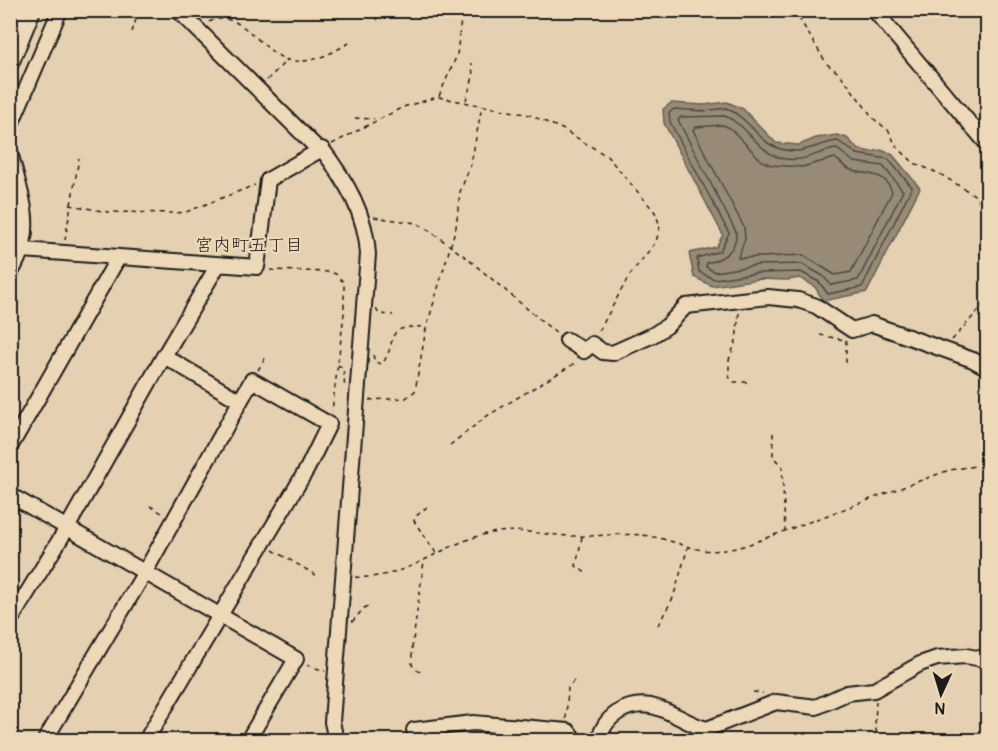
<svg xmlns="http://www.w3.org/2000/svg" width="998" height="751" viewBox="0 0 998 751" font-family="Pangolin,'Klee One',sans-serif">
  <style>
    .water { fill: #978b77; stroke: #665f53; stroke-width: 1.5 }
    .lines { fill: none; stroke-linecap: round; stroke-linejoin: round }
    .shore { stroke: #4d4840; stroke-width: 1.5 }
    .minor-casing { stroke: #1c1c1c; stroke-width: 18 }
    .highway-casing { stroke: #1c1c1c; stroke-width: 22 }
    .path { stroke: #1c1c1c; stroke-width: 1.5; stroke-dasharray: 4.5 4.5; stroke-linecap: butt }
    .minor { stroke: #edd9b7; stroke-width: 14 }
    .highway { stroke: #edd9b7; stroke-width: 18 }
    .labels { text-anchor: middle; stroke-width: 4.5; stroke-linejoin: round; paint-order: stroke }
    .neighbourhood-label { font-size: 18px; fill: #1c1c1c; stroke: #edd9b7 }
  </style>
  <rect width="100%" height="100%" fill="#e5d1b1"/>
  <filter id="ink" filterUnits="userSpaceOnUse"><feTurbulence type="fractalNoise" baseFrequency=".0167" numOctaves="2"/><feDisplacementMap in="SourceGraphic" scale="12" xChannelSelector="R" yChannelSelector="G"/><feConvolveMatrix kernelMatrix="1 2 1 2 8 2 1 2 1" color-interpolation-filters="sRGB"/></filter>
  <g filter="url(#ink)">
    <!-- water -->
    <path class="water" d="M727 102 743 109 776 143 799 145 816 138 837 135 847 138 858 149 871 152 881 150 892 154 920 188 867 292 823 301 815 287 800 278 787 280 759 279 712 286 694 277 689 253 716 247 723 235 664 123 663 109 671 103 704 105Z"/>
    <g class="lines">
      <!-- shore -->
      <path class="shore" d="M726 108C757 122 758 151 796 151 808 151 824 142 838 141L857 154 888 159 912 187 862 287 828 294 819 282 801 272 758 273 714 279 699 272 697 258 720 251 729 233 670 122 669 113 674 109 704 111Z
        M725 116C755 129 760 164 800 159 813 157 824 150 837 149L854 162 883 166 903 191 858 280 831 285 823 276 802 264 758 265 715 272 706 267 707 263C723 259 737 251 736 232L678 120 681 117Z
        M723 125 730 128 762 161 771 165 802 167 835 158C840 162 844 167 851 170 869 176 885 171 892 192L851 272 835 275 803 255 738 258 745 239 744 227 693 130 696 127Z"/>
      <defs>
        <path id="minor" d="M178 10 320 151
          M874 10 988 145
          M10 127 60 10
          M10 151C21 199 38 229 10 274
          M23 250 257 267 268 180 322 149C346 181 366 214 368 254L332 722 336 740
          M567 340 584 351 592 344 603 352 613 353 653 335 667 326 686 306 768 297 798 300 816 306 852 330 872 324 973 360 988 368
          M164 356 240 401
          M10 447 118 258
          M10 495 296 659 248 740
          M10 621 67 528 164 356 218 265
          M414 730 473 723 568 731 575 740
          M45 740 145 572 252 380 329 424 307 469 146 740
          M599 740C604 716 627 702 651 706 671 710 688 725 707 729L776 702 816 707 847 693 874 690 920 664 937 658 966 656 988 660"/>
        <path id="highway" d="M10 20 15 10
          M10 61 31 10"/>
      </defs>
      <!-- minor casing -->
      <use href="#minor" class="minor-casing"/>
      <!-- highway casing -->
      <use href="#highway" class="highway-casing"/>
      <!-- path -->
      <path class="path" d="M794 10 827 64 840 74 874 119 889 131 896 146 914 163 940 174 976 196 984 209 988 224
        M966 10 977 17
        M377 20 379 10
        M209 22C243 6 262 57 293 61 314 63 332 53 349 43
        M132 32 139 10
        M267 80 287 60
        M439 96 457 55 462 10
        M466 100 473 77 472 63
        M355 118 374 119
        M332 144 403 107 438 97 530 115 562 129 607 156 655 212 660 226 656 242 629 276 598 333
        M70 205 108 212 176 213 186 212 255 185
        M374 217 416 223 426 228 468 259 556 333
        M65 240 79 158
        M270 270 330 272 336 274 344 283V314L332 411
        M376 309 379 314 393 315
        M739 313 736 341 729 360V377L734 382H749
        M820 335 845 340
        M846 340V363
        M952 340 988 300
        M373 355 375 362 382 364C400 340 380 325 426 327
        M338 365 343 368 345 389
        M258 370 267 355
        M369 400 406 398 415 391 426 329 456 227 460 192 471 164 482 106
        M773 433V457L782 466 785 530
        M450 445 487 416 577 362
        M150 506 162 513
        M427 507 415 517 414 521 436 553
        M582 537 576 566 587 574
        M273 550 319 577
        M355 577C410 581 446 538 498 532 522 529 546 535 571 536 596 537 624 532 649 536 692 544 699 559 747 545L949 470 988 464
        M352 622 364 608 369 606
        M658 625 673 598 688 547
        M307 665 325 671
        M420 672 412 665V648L424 561
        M753 692 763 693
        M876 701 875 727 879 740
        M566 719 568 688 576 678"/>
      <!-- minor -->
      <use href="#minor" class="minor"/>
      <!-- highway -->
      <use href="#highway" class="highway"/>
    </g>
  </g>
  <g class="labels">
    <!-- neighbourhood labels -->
    <g class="neighbourhood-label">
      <text x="249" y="251">宮内町五丁目</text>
    </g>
  </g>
  <!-- margin -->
  <rect width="998" height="751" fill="none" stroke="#edd9b7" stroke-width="36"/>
  <rect x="18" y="18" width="962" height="715" fill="none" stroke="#1c1c1c" stroke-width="2" filter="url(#ink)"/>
  <!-- north arrow -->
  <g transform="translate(941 694) rotate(184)" stroke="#edd9b7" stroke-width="4.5" paint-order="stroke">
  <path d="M0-4.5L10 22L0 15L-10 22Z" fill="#1c1c1c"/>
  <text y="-9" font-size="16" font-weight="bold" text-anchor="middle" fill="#1c1c1c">N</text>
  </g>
</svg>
